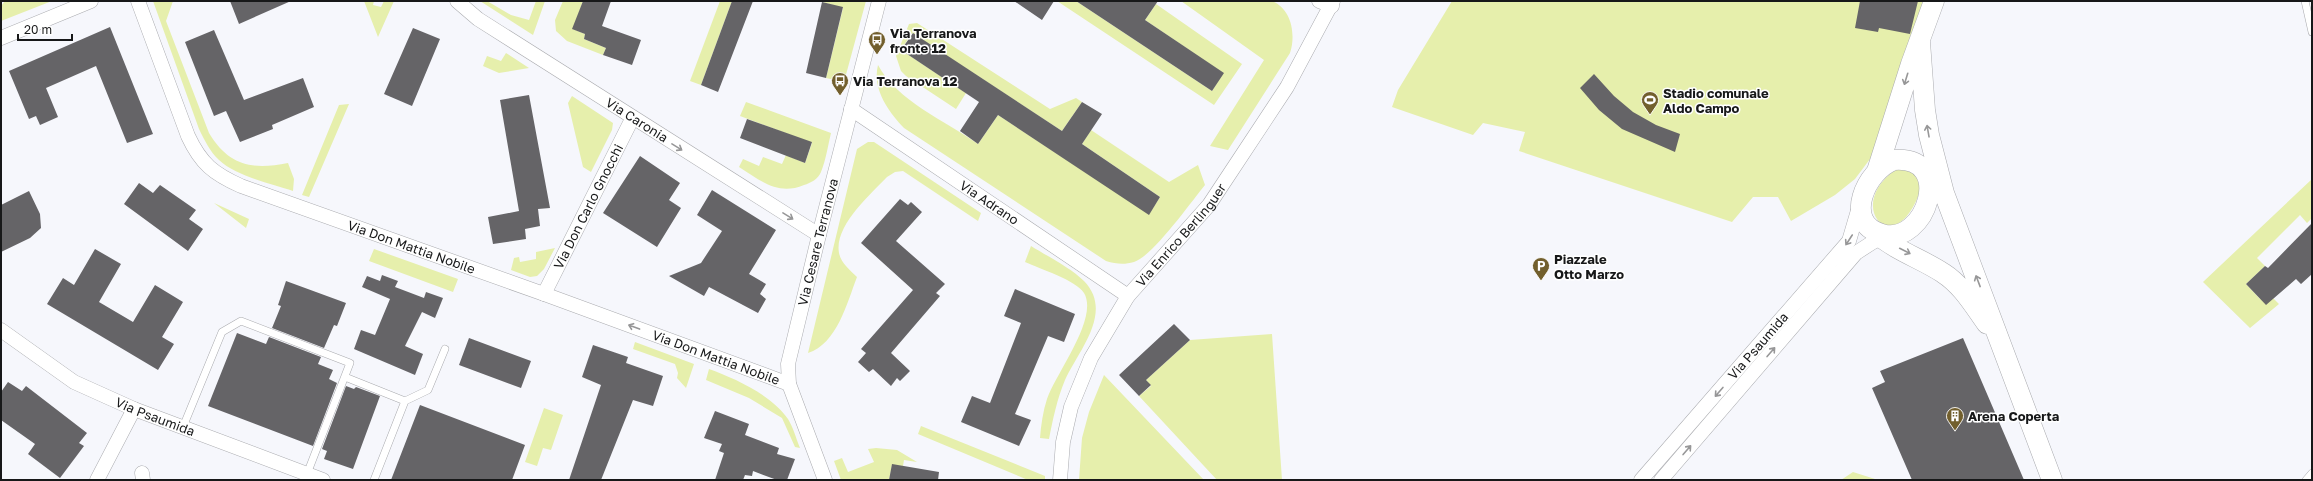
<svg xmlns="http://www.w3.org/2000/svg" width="2313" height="481" viewBox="0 0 2313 481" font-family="'Golos Text',sans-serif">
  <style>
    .green { fill: #e6efac }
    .building { fill: #656467 }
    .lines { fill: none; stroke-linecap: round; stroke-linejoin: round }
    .lane-casing { stroke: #aaabaf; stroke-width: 8 }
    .street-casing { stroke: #aaabaf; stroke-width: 15 }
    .secondary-casing { stroke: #aaabaf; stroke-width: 21 }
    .lane { stroke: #fff; stroke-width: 7 }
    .street { stroke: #fff; stroke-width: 14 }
    .secondary { stroke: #fff; stroke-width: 20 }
    .oneway { stroke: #979798 }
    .labels { text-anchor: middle; stroke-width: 3; stroke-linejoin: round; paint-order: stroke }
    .poi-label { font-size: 13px; font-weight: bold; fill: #171819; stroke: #fff; text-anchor: start }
    .street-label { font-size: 13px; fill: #171819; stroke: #fff }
  </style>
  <rect width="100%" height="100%" fill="#f6f7fc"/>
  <!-- green -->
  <path class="green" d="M5 1H52L1 21V6Z
    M153 1H173L166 21 209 133C229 166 252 170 288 163L294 179 293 191C271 184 236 176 219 160 210 152 204 139 199 129Z
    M364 1H374L373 5 381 7 384 1H394L378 37Z
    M480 1H487L511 15 529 20 536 1H545L533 35Z
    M563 1H583L573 29 585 34 584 39 606 48 603 55 567 41 556 31 555 20Z
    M720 1H732L701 85 690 81Z
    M819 1H866L844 82 826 78 843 8Z
    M1057 1H1076L1212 91 1223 73 1145 20 1156 4 1242 64 1214 105Z
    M1181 1H1272C1292 9 1296 35 1290 53L1228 150 1210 146 1264 60Z
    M1452 1H1923L1873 155 1855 179 1835 195 1791 221 1778 197H1753L1732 222 1519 151 1525 132 1483 123 1473 135 1392 107 1398 90Z
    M917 23 1050 109 1076 98 1082 102 1062 131 912 33 901 50 966 93 956 109 906 76 901 71 896 56 909 24Z
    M506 53 529 68 499 73 483 66 487 56 501 61Z
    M878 65C897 101 946 121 978 144L998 115 1149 214 1160 197 1082 144 1091 130 1169 182 1198 165 1205 185C1191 202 1153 256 1134 262 1124 265 1116 264 1106 261L904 128C888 111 872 89 878 65Z
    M572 96 613 123 612 130 591 172 583 167 568 103Z
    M746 102 831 133C828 145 826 160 821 172 818 179 811 183 804 185 778 196 761 181 739 167L743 159 759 166 763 157 782 164 786 155 805 163 812 143 740 116Z
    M349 104 309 197 302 195 339 105Z
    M868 142H874L981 213 978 221 903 171 895 172 887 177C870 195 834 226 839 253 841 263 850 270 857 277 847 303 837 344 808 353L857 149Z
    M1895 170H1912L1922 185C1898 266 1842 208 1895 170Z
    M2312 179V218L2307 223 2300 215 2257 258 2265 266 2246 284 2260 299 2268 293 2279 304 2250 328 2203 282Z
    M214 203 249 219 246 228Z
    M1031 246C1047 256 1071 268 1084 281 1114 312 1079 350 1065 380 1057 399 1053 419 1049 439L1040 438C1041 425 1043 411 1047 399 1056 373 1099 318 1084 293 1076 280 1040 269 1025 262Z
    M555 248 544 269 537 276 530 277 511 270 514 258 519 257 520 262 536 259V252Z
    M374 249 458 279 453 292 369 261Z
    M1272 334 1282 480H1217L1139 396 1151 386 1146 380 1190 340Z
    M635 342 694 364 686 388 677 378 678 373 675 364 633 349Z
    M709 369C734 378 772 395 788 419 793 427 796 438 800 448L795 447 782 418 749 398 706 380Z
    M1104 375 1204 480H1079L1082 438 1089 412Z
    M544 408 563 415 551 450 543 448 537 466 525 462Z
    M921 426 1045 476V480H1028L918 434Z
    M876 448 897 450 917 462 904 460 903 466 892 465 889 480H841L834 461 842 458 848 472 874 462 868 449Z
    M1853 472 1875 479V480H1841Z"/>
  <!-- building -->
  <path class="building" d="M230 1H291L239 24Z
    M583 1H611L602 26 641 40 632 65 603 55 606 48 584 39 585 34 572 29Z
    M732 1H753L718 92 701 85Z
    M1014 1H1054L1042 20Z
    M1076 1H1158L1145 20 1224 73 1212 91Z
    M1860 1H1918L1910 34 1879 28 1878 32 1855 28Z
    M822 2 843 7 826 78 806 73Z
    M110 27 153 134 127 143 96 66 46 88 58 117 40 125 36 116 29 119 9 71Z
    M413 28 440 39 412 106 384 94Z
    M214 30 244 100 303 78 314 107 272 125 273 129 240 142 226 111 214 116 185 42Z
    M913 33 1062 131 1082 102 1102 114 1082 144 1160 197 1149 215 998 115 978 144 960 131 979 102 901 50Z
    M1594 74 1614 96 1633 112 1656 125 1680 134 1675 152 1622 129 1599 110 1580 88Z
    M529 95 550 208 538 209 540 226 525 229 526 239 493 244 488 217 519 211 500 100Z
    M747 119 812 142 805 163 740 138Z
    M640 156 680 183 669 200 681 208 657 247 603 213Z
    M139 183 153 193 160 185 196 210 189 219 203 229 188 251 124 204Z
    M712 190 776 230 749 274 766 284 760 294 766 299 758 313 709 287 704 296 669 276 701 263 722 231 697 215Z
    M29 191 40 214 41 228 30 238 1 252V205Z
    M900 199 908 205 911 202 922 212 896 241 945 284 936 293 940 296 891 353 910 371 900 381 897 378 891 386 873 369 869 372 858 362 866 353 861 349 913 290 861 243Z
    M2312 223V274L2301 284 2296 279 2266 305 2246 284 2265 266 2268 268Z
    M95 249 121 264 99 302 133 322 155 285 183 302 162 337 174 344 158 370 47 304 63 278 74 285Z
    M382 275 398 281 395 287 424 298 426 292 443 298 435 318 422 312 405 346 423 354 415 375 354 349 361 330 375 335 390 299 362 287 367 276 380 281Z
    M286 281 346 303 337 326 334 325 324 348 272 328 281 306 278 305Z
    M1015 289 1075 314 1064 342 1048 336 1015 414 1031 420 1019 446 961 422 972 396 990 403 1021 323 1004 316Z
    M1174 324 1190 340 1146 380 1151 385 1139 396 1119 375Z
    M237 333 266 344 269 337 321 357 318 364 333 370 329 379 337 383 313 446 208 406Z
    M469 338 531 361 521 388 459 365Z
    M1963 338 2024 480H1912L1872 388 1885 382 1880 371Z
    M593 345 628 357 626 363 663 376 653 406 633 400 601 480H569L601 385 582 377Z
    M8 382 22 391 26 386 87 433 79 443 84 446 60 478 28 454 35 444 1 420V392Z
    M346 386 354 389 356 387 380 396 353 469 324 459 327 451 322 449Z
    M420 405 525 445 512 480H391Z
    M715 411 749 424 745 435 779 448 777 454 795 459 787 480H777L753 471 752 476 745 475 743 480H715L724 453 719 451 722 444 704 438Z
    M892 464 939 472 938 480H889Z"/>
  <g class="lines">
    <defs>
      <path id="lane" d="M2305 1 2312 32
        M345 377 405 401 374 480
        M405 401 428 390 445 349
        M183 427 222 332 241 321 350 363 307 474
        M2306 480 2312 473"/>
      <g id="street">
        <path id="s1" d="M138 1 188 136C201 164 214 174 241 186L544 294 789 384"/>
        <path id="s2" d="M457 1 478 19 819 235"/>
        <path d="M1319 1 1332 6"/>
        <path d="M1 38 91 1"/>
        <path id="s3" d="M851 109 1128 296"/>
        <path id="s4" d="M544 294 632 119"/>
        <path id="s5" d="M1 330 74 382 134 409 323 480"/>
        <path d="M142 473 143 480"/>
        <path d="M97 480 134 409"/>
        <path id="s6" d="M825 480 789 384 788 364 819 235 879 1"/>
        <path id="s7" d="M1060 480 1063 442 1071 407 1091 358 1128 296 1209 205 1287 87 1333 1"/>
        <path id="s8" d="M1641 480 1849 241 1859 207"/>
        <path d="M1661 480 1856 253 1873 242 1890 236"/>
      </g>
      <path id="secondary" d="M1920 42 1925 110 1929 135 1944 193 2052 480
        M1894 160C1956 155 1926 247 1882 234 1842 223 1866 170 1894 160Z
        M1877 171 1911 64 1934 1
        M1877 234C1896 251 1922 259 1943 273 1962 285 1974 306 1987 324"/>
    </defs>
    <!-- lane casing -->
    <use href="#lane" class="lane-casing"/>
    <!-- street casing -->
    <use href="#street" class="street-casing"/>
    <!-- secondary casing -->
    <use href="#secondary" class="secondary-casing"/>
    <!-- lane -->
    <use href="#lane" class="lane"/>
    <!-- street -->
    <use href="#street" class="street"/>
    <!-- secondary -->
    <use href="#secondary" class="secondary"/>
  </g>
  <!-- one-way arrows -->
  <defs><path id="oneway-shaft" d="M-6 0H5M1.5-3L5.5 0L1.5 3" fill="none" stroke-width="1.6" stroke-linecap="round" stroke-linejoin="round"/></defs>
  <g class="oneway">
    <use href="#oneway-shaft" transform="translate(1906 79) rotate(107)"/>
    <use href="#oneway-shaft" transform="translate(1928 131) rotate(-100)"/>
    <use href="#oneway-shaft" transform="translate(677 147) rotate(32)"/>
    <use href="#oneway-shaft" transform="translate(788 216) rotate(32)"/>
    <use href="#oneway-shaft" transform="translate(1849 240) rotate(123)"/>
    <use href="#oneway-shaft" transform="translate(1905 251) rotate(27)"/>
    <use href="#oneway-shaft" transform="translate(1978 281) rotate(-111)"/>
    <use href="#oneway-shaft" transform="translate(634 327) rotate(-160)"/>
    <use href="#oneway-shaft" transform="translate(1771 352) rotate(-49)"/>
    <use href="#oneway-shaft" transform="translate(1719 392) rotate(131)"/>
    <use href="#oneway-shaft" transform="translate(1687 450) rotate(-49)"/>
  </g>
  <!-- icons -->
  <defs>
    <symbol id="bus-pin" viewBox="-11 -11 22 30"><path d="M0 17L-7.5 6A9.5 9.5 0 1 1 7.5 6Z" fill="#725f2d" stroke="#fff"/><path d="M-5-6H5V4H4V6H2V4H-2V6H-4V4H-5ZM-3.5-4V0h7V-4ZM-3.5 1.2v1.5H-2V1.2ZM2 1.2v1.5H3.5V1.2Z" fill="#fff"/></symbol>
    <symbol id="stadium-pin" viewBox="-11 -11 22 30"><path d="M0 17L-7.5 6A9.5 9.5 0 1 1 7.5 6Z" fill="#725f2d" stroke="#fff"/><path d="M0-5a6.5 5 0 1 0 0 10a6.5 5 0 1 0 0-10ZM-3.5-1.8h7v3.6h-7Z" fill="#fff"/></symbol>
    <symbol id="parking-pin" viewBox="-11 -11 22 30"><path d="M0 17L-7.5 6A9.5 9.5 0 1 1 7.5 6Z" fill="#725f2d" stroke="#fff"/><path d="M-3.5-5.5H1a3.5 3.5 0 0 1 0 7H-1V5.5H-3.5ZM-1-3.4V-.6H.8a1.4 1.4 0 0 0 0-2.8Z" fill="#fff"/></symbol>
    <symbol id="building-pin" viewBox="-11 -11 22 30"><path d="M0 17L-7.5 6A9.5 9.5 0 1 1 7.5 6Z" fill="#725f2d" stroke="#fff"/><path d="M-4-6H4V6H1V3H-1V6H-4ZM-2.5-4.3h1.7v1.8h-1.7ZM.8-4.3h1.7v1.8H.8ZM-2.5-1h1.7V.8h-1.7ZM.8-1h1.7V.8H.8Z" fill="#fff"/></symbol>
  </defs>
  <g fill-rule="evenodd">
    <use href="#bus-pin" x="867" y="30" width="20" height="27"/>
    <use href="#bus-pin" x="830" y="71" width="20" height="27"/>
    <use href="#stadium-pin" x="1640" y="90" width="20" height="27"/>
    <use href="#parking-pin" x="1531" y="256" width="20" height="27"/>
    <use href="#building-pin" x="1945" y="406" width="20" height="27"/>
  </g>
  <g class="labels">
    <!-- poi labels -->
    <g class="poi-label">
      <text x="890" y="38">Via Terranova<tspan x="890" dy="15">fronte 12</tspan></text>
      <text x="853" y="86">Via Terranova 12</text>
      <text x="1663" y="98">Stadio comunale<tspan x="1663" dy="15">Aldo Campo</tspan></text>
      <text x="1554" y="264">Piazzale<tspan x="1554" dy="15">Otto Marzo</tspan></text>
      <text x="1968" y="421">Arena Coperta</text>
    </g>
    <!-- street labels -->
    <g class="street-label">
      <text dy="5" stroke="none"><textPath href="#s2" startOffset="216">Via Caronia</textPath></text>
      <text dy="5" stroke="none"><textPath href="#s3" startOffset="167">Via Adrano</textPath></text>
      <text dy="5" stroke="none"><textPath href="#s4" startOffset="98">Via Don Carlo Gnocchi</textPath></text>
      <text dy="5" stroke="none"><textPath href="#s7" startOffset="280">Via Enrico Berlinguer</textPath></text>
      <text dy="5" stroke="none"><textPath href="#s6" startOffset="248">Via Cesare Terranova</textPath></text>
      <text dy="5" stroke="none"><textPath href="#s1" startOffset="400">Via Don Mattia Nobile</textPath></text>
      <text dy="5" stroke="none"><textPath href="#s8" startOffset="178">Via Psaumida</textPath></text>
      <text dy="5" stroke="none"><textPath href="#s1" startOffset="724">Via Don Mattia Nobile</textPath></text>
      <text dy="5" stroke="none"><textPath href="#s5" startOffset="178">Via Psaumida</textPath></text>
    </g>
  </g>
  <!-- border -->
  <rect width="2313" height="481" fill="none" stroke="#171819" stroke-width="4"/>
  <!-- scale -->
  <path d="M18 34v6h54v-6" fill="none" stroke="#171819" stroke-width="2"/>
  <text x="24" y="34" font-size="12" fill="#171819" stroke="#ffffff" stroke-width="3" paint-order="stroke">20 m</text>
</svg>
